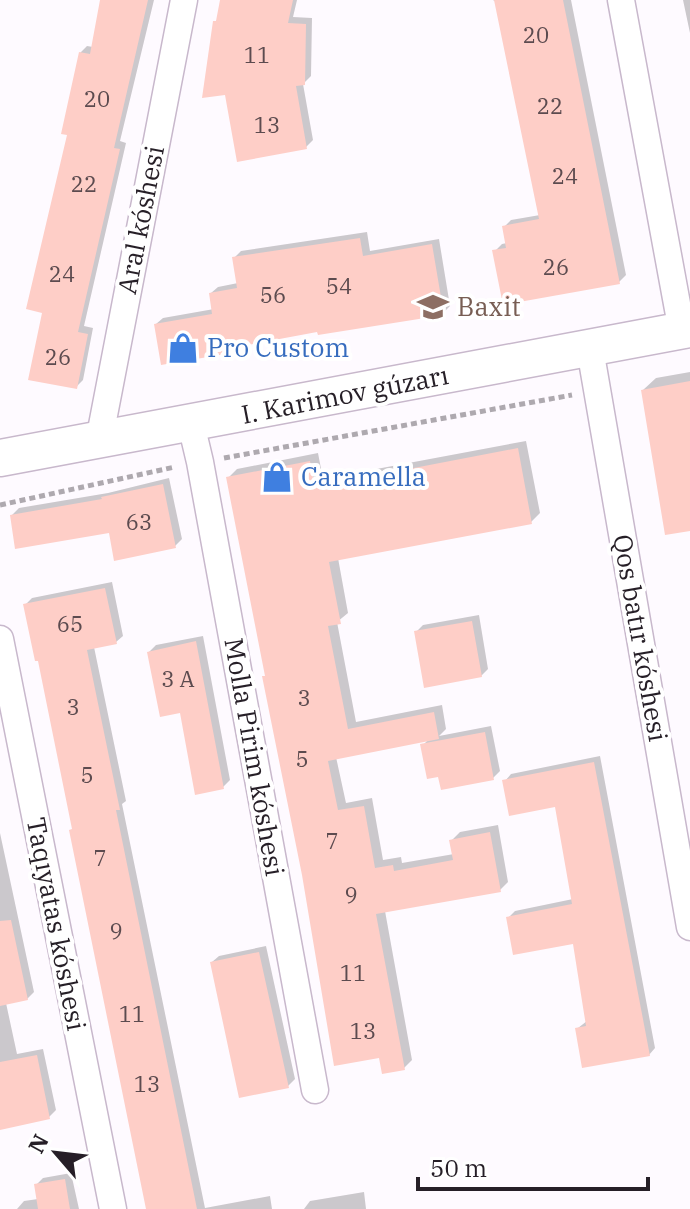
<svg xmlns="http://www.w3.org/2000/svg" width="690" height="1209" viewBox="0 0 690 1209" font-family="'IBM Plex Serif',serif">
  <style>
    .shadow { fill: #0003 }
    .building { fill: #fecec7 }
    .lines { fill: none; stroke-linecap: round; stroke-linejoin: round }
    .street-casing { stroke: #c8b8cc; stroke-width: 29 }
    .secondary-casing { stroke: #c8b8cc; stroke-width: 39 }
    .path { stroke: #aea9af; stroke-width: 5; stroke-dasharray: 6 4; stroke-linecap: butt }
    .street { stroke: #fff; stroke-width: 26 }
    .secondary { stroke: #fff; stroke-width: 36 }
    .labels { text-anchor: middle; stroke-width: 8; stroke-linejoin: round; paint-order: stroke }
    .number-label { font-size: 22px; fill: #5c4b4f }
    .street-label { font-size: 26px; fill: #261f27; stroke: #fff }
    .education-label { font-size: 26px; fill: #785e54; stroke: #fff; text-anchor: start }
    .shop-label { font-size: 26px; fill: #366cbe; stroke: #fff; text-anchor: start }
  </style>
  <rect width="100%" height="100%" fill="#fefaff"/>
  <!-- shadow -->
  <path class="shadow" d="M102 0H154L120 141 126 143 84 326 93 328 83 380 76 387 44 311 80 53 87 46 93 47Z
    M222 0H297L293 17 312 18 311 76 303 84 313 140 306 147 215 22 219 18Z
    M493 0H571L626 275 619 282 495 251 502 244 507 243 504 227 511 220 540 215 496 2Z
    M683 0H690V33Z
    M367 232 370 251 439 239 450 306 443 313 319 330 249 343 242 350 156 324 163 318 214 309 211 293 218 287 238 283 234 258 241 251Z
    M690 372V529L643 390 656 378Z
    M526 441 540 513 531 522 338 558 348 613 337 622 356 722 442 705 446 729 439 736 491 726 500 771 493 778 440 775 423 745 429 739 336 757 346 803 372 798 383 860 401 857 402 863 454 854 451 841 460 832 498 825 508 882 500 890 385 911 412 1060 404 1068 267 674 228 478 237 469 318 453 323 479Z
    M169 478 182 539 175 546 110 531 12 515 19 508 108 493Z
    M112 582 123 636 116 642 94 647 126 801 122 804 205 1208 270 1196 272 1209H147L74 828 39 658 25 605 32 598Z
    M479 615 488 669 481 676 416 632 423 625Z
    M203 636 230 780 223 787 149 652 156 645Z
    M600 756 655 1048 649 1055 578 1028 587 1021 574 942 508 918 515 911 573 899 557 804 505 781 511 774Z
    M0 833 34 992 27 999 6 1003 17 1054 43 1049 56 1110 49 1117 0 1128Z
    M266 946 295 1079 288 1086 212 962 219 956Z
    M71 1173 79 1209H17L24 1201 38 1199 36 1185 43 1178Z
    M364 1192 366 1209H304L310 1201Z"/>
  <!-- building -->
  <path class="building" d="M100 0H148L114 148 120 149 78 332 88 334 77 389 28 380 42 313 26 309 67 135 61 134 79 52 90 54Z
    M220 0H293L288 23 306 24 305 85 296 86 307 149 237 162 225 95 202 98 213 21H216Z
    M494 0H563L620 284 503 305 492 250 506 248 502 226 539 219Z
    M360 238 363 256 432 244 444 315 318 335 317 332 242 346 243 351 161 365 154 324 212 314 209 293 237 288 232 257Z
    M690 381V531L665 535 641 390Z
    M518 448 532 524 329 562 341 624 328 626 348 729 434 712 439 739 328 761 338 810 364 806 375 868 393 865 394 871 453 860 449 840 490 832 501 892 376 914 405 1070 382 1074 379 1058 334 1066 302 875 262 676H265L226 477 310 461 315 487Z
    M163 484 176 548 114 561 109 533 15 549 10 515 102 499 101 497Z
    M105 588 117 644 87 650 120 810H116L197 1209H146L69 830 72 829 38 661H35L23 604Z
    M472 621 482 677 424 688 414 631Z
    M196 641 224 789 195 795 180 713 160 717 147 652Z
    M485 732 494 780 441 790 438 777 427 779 420 744Z
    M594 762 650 1056 582 1068 575 1028 586 1026 573 944 513 955 506 917 572 904 555 807 509 816 502 780Z
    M11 920 28 1000 0 1006V921Z
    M259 952 289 1088 239 1098 210 962Z
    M37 1055 50 1119 0 1130V1062Z
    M65 1179 70 1209H38L34 1184Z"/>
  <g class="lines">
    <defs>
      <path id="street" d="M621 0 682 331
        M590 349 690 927
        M191 424 200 462 315 1090
        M99 441 184 0
        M0 639 113 1209"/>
      <path id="secondary" d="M0 458 690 329"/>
    </defs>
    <!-- street casing -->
    <use href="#street" class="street-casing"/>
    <!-- secondary casing -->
    <use href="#secondary" class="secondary-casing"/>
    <!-- path -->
    <path class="path" d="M224 458 572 395
      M0 505 175 467"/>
    <!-- street -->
    <use href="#street" class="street"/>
    <!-- secondary -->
    <use href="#secondary" class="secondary"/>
  </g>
  <!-- icons -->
  <defs>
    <symbol id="school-bare" viewBox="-9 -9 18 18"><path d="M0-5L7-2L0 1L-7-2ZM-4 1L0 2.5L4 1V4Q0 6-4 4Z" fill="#8d6e63" stroke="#fff" stroke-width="2.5" paint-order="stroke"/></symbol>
    <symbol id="shop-bare" viewBox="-9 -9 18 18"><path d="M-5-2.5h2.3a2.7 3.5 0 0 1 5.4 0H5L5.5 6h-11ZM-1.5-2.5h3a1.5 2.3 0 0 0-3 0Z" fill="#3f7fe0" stroke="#fff" stroke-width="2.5" paint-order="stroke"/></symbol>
  </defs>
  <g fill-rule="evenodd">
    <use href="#school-bare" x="411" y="285" width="44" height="44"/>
    <use href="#shop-bare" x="161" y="326" width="44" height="44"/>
    <use href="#shop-bare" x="255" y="455" width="44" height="44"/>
  </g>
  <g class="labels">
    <!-- number labels -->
    <g class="number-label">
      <text x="536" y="43">20</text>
      <text x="257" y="63">11</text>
      <text x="97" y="107">20</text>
      <text x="550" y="114">22</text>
      <text x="267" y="133">13</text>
      <text x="565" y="184">24</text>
      <text x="84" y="192">22</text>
      <text x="556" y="275">26</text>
      <text x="62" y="282">24</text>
      <text x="339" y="294">54</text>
      <text x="273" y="303">56</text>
      <text x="58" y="365">26</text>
      <text x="139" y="530">63</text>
      <text x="70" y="632">65</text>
      <text x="178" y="687">3 А</text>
      <text x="304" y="706">3</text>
      <text x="73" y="715">3</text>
      <text x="302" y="767">5</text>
      <text x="87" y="783">5</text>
      <text x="332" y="849">7</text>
      <text x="100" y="866">7</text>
      <text x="351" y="903">9</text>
      <text x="116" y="939">9</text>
      <text x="353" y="981">11</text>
      <text x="132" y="1022">11</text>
      <text x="363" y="1039">13</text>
      <text x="147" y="1092">13</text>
    </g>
    <!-- street labels -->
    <g class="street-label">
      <text transform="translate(141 220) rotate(-79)" y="9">Aral kóshesi</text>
      <text transform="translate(345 395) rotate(-11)" y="9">I. Karimov gúzarı</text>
      <text transform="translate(640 638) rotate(80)" y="9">Qos batır kóshesi</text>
      <text transform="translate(254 757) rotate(80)" y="9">Molla Pirim kóshesi</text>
      <text transform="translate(56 924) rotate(79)" y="9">Taqıyatas kóshesi</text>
    </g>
    <!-- education labels -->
    <g class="education-label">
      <text x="457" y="316">Baxit</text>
    </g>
    <!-- shop labels -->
    <g class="shop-label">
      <text x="207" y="357">Pro Custom</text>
      <text x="301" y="486">Caramella</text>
    </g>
  </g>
  <!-- north arrow -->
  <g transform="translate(56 1153) rotate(298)" stroke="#ffffff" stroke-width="6" paint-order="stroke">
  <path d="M0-6L14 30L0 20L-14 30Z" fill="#261f27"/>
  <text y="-12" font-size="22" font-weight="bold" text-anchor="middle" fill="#261f27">N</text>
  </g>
  <!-- scale -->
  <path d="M418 1177v12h230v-12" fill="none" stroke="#261f27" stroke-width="4"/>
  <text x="430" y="1177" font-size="24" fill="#261f27" stroke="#ffffff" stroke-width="6" paint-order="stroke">50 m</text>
</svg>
